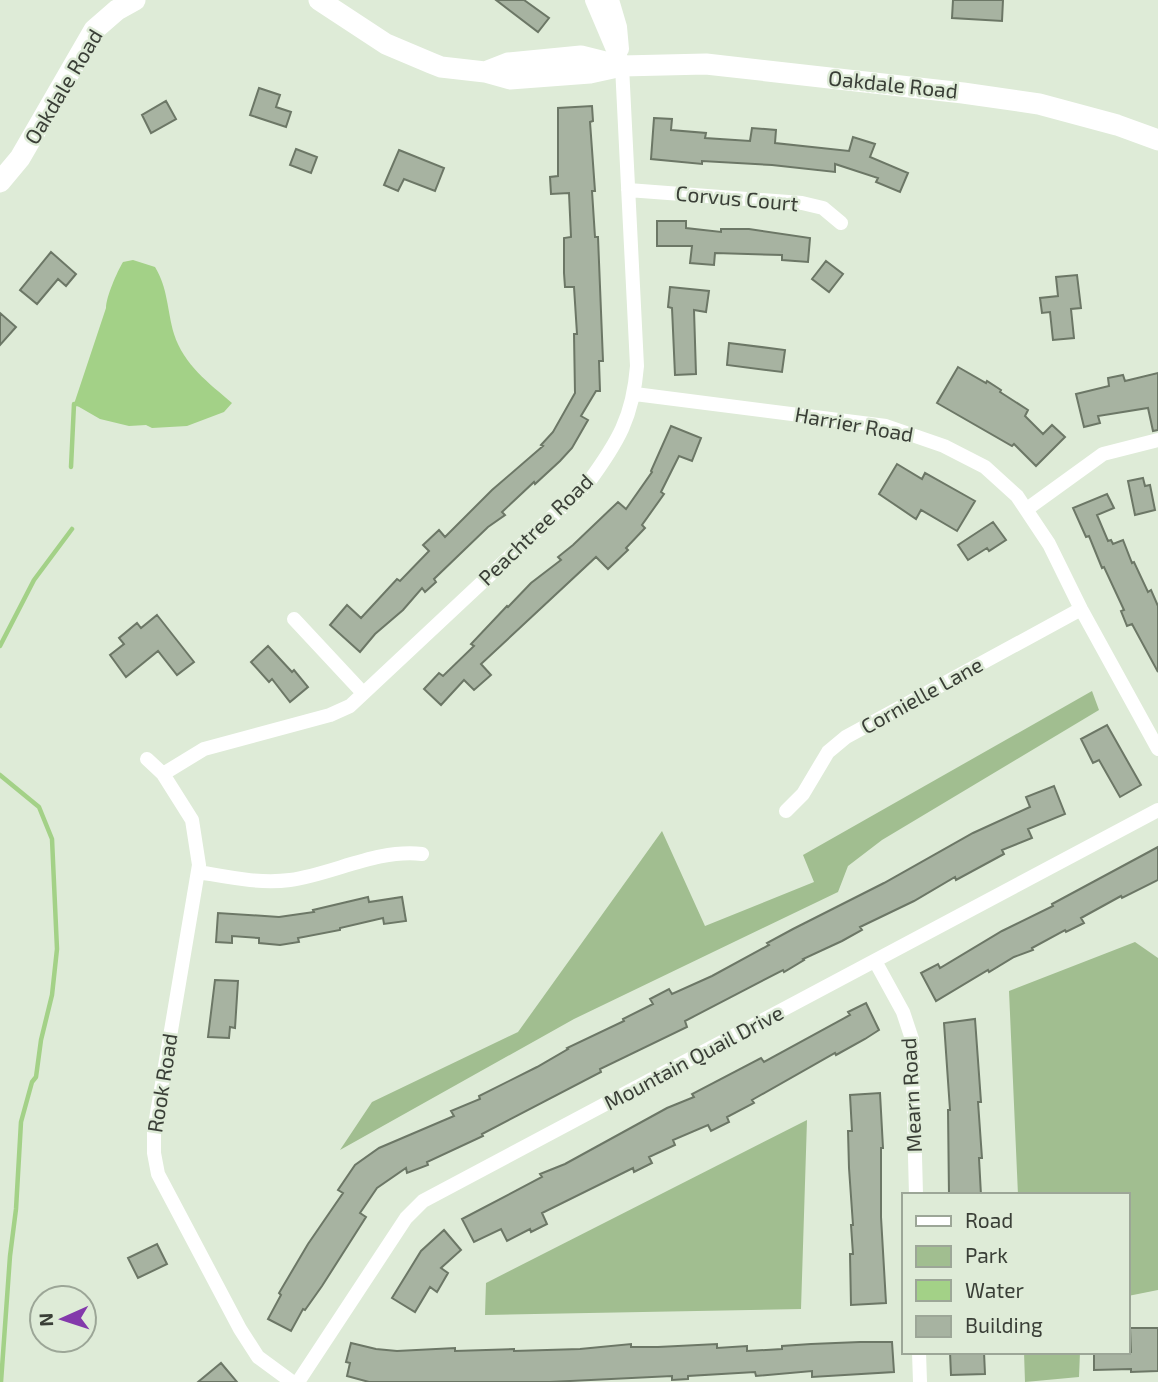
<svg xmlns="http://www.w3.org/2000/svg" width="1158" height="1382" viewBox="0 0 1158 1382" font-family="'Exo 2',sans-serif">
  <style>
    .green { fill: #a1be90 }
    .water { fill: #a3d187 }
    .lines { fill: none; stroke-linecap: round; stroke-linejoin: round }
    .stream { stroke: #a3d187; stroke-width: 4.5 }
    .building { fill: #a7b3a1; stroke: #6c7766; stroke-width: 2 }
    .minor { stroke: #fff; stroke-width: 14 }
    .tertiary { stroke: #fff; stroke-width: 18 }
    .secondary { stroke: #fff; stroke-width: 21 }
    .labels { text-anchor: middle; stroke-width: 5; stroke-linejoin: round; paint-order: stroke }
    .street-label { font-size: 21px; fill: #3a3f37; stroke: #deebd7 }
  </style>
  <rect width="100%" height="100%" fill="#deebd7"/>
  <!-- green -->
  <path class="green" d="M1092 691 1099 710 882 840 848 866 838 892 574 1019 340 1150 372 1102 518 1032 662 831 705 926 814 882 803 855Z
    M1135 942 1158 958V1290L1128 1296V1195H1018L1009 991Z
    M807 1120 801 1309 485 1315 486 1283Z
    M1024 1352H1080L1079 1377 1025 1382Z"/>
  <!-- water -->
  <path class="water" d="M133 260 155 267C168 288 167 310 174 334 184 365 209 383 232 403L224 412 187 426 152 428 146 425 129 426 100 419 74 404 106 308C106 297 117 272 123 262Z"/>
  <g class="lines">
    <!-- stream -->
    <path class="stream" d="M71 467 74 404H80
      M0 646 34 580 72 529
      M0 775 39 807 52 839 57 949 52 995 41 1040 36 1077 32 1082 21 1122 16 1209 10 1256 1 1382"/>
  </g>
  <!-- building -->
  <path class="building" d="M496 0H524L549 18 538 32Z
    M953 0H1003L1002 21 952 18Z
    M259 88 280 95 276 107 291 112 286 127 250 115Z
    M166 101 176 119 151 133 142 115Z
    M592 106 593 121 590 122 595 191H592L595 237H598L603 361H599L600 391H596L581 416 588 420 572 448 560 461 535 484 534 482 502 512 505 515 488 527 434 579 436 582 425 592 422 588 403 610 375 634 360 652 330 625 347 605 361 618 397 579 400 581 429 551 423 545 439 530 445 537 492 490 543 446 541 445 553 432 575 393 574 334H577L574 287H565L564 273V238L571 237 569 193 551 194 550 177 558 176V108Z
    M654 118 672 119 671 130 706 133 705 138 750 141 752 128 776 130 775 143 849 151 853 137 875 144 870 157 908 173 900 192 876 182 878 178 835 164V172L772 165 702 161V164L651 159Z
    M296 149 317 157 311 173 290 165Z
    M399 150 444 168 435 191 404 179 398 191 384 185Z
    M657 221H686V228L721 232V229H749L810 238 808 262 782 260V255L715 253 714 265 690 263 692 246H657Z
    M51 252 76 274 66 286 58 279 37 304 20 290Z
    M826 261 843 274 829 292 812 279Z
    M1077 275 1081 308 1071 309 1074 338 1053 340 1050 312 1042 313 1040 298 1058 296 1056 277Z
    M670 287 709 291 706 312 694 310 696 374 675 375 672 308 668 307Z
    M0 313 16 327 0 345Z
    M729 343 785 350 782 372 727 365Z
    M958 367 986 383 987 381 1001 390 1000 392 1028 410 1025 416 1043 434 1052 425 1065 437 1036 466 1014 444 1012 446 937 403Z
    M1158 373V430L1153 431 1148 408 1098 416 1100 423 1084 427 1076 394 1109 386 1108 378 1123 375 1125 381Z
    M671 426 701 438 692 461 679 456 661 492 664 494 642 525 645 528 626 548 628 550 608 569 596 557 481 664 491 675 474 690 464 680 441 705 424 689 439 673 443 676 474 646 471 644 507 606 508 607 531 583 561 560 558 557 573 545 618 502 626 509 652 472 651 471Z
    M897 464 922 479 925 473 975 501 957 531 921 510 916 519 879 494Z
    M1143 478 1145 486 1150 485 1155 510 1135 515 1128 481Z
    M1107 494 1114 508 1097 515 1108 541 1111 540 1113 544 1123 540 1132 563 1134 562 1148 592 1151 590 1158 606V672L1132 624 1127 626 1121 611 1124 610 1104 567 1102 568 1089 536 1086 537 1073 508Z
    M993 522 1006 540 989 551 987 548 968 560 958 545Z
    M157 615 194 662 177 675 158 651 126 677 110 655 124 644 119 638 137 623 141 628Z
    M268 646 292 672 294 670 308 687 290 702 272 679 269 682 251 662Z
    M1107 725 1141 785 1120 797 1099 760 1093 763 1081 739Z
    M1054 786 1065 814 1028 829 1032 838 1002 850 1004 854 956 880 955 877 914 901 860 927 862 930 842 941 803 959 804 960 784 972 783 970 685 1021 687 1027 600 1069 601 1072 482 1134 483 1136 427 1162 428 1165 407 1173 406 1168 377 1188 360 1213 366 1217 322 1286 305 1310 303 1309 291 1331 268 1319 281 1295 279 1293 308 1244 343 1193 338 1190 355 1165 379 1148 454 1116 451 1111 480 1099 479 1096 537 1067 568 1049 567 1048 624 1021 623 1019 653 1004 650 999 669 989 672 994 712 976 769 945 767 943 793 929 884 883 973 833 1030 807 1026 797Z
    M1158 847V880L1122 898 1121 896 1081 918 1084 923 1066 932 1065 930 1032 948 1033 950 1014 957 989 972 988 970 936 1001 921 973 938 964 940 968 1002 931 1053 906 1052 904Z
    M368 897 369 902 402 897 406 921 384 924 383 918 340 928V930L298 938 299 942 280 945 259 943V938L232 936V943L216 942 218 913 279 917 314 912 313 910Z
    M215 980 238 981 235 1028 230 1027 229 1038 208 1037Z
    M866 1003 879 1030 865 1039 836 1055 835 1053 752 1100 754 1103 727 1117 729 1122 711 1131 708 1125 673 1140 675 1145 649 1157 652 1163 634 1172 633 1168 542 1213 547 1224 531 1232 530 1229 507 1241 501 1229 474 1242 462 1219 542 1177 540 1174 565 1164 667 1108 694 1097 692 1094 761 1058 764 1062 850 1015 848 1012Z
    M975 1019 981 1102H978L982 1158H979L981 1195H949L948 1110H950L944 1023Z
    M880 1093 883 1148H881V1217L886 1303 851 1305 850 1254H853L851 1225H853L849 1168 848 1131H852L850 1095Z
    M444 1230 461 1250 441 1268 448 1273 437 1292 430 1287 415 1312 392 1298 421 1251Z
    M157 1244 167 1264 138 1278 128 1258Z
    M1130 1328H1158V1371L1131 1372V1369L1094 1370V1352H1131Z
    M860 1342H892L894 1372 812 1377V1371L756 1376 755 1372 688 1376V1379L672 1380V1376L550 1382H369L347 1376 350 1363 346 1362 351 1343 376 1349 397 1351 455 1348V1351L514 1349V1351L580 1349 631 1344V1347H658L717 1344V1348L747 1346V1351L782 1349V1346L811 1344Z
    M950 1352H984L985 1374 951 1375Z
    M221 1363 237 1382H198Z"/>
  <g class="lines">
    <!-- minor -->
    <path class="minor" d="M628 190 802 203 823 208 841 223
      M635 394 886 426 944 446 985 467 1017 496 1049 544 1081 609 1158 749
      M1027 509 1103 454 1158 440
      M294 619 363 693
      M147 759 163 774 192 820 199 865 154 1131V1153L158 1174 240 1329 258 1357 292 1382
      M163 774 204 749 330 715 350 706 588 483C618 442 633 417 637 366L622 66
      M786 811 803 794 828 752 846 737 1081 609
      M198 872C228 877 259 884 290 880 334 874 376 849 422 854
      M875 961 903 1012 912 1039 916 1195
      M919 1352 920 1382
      M298 1382 406 1218 423 1201 1158 810"/>
    <!-- tertiary -->
    <path class="tertiary" d="M594 0 622 66
      M610 0 618 27 620 49"/>
    <!-- secondary -->
    <path class="secondary" d="M319 0 386 44 431 63 441 67 485 72 510 79 590 73 622 66 706 64 963 93 1039 104 1117 125 1158 140
      M485 72 508 63 581 56 617 65
      M0 182 20 158 94 30 117 10 135 0"/>
  </g>
  <g class="labels">
    <!-- street labels -->
    <g class="street-label">
      <text transform="translate(893 85) rotate(6)" y="7">Oakdale Road</text>
      <text transform="translate(64 87) rotate(-59)" y="7">Oakdale Road</text>
      <text transform="translate(737 199) rotate(5)" y="7">Corvus Court</text>
      <text transform="translate(854 425) rotate(10)" y="7">Harrier Road</text>
      <text transform="translate(536 530) rotate(-44)" y="7">Peachtree Road</text>
      <text transform="translate(922 696) rotate(-29)" y="7">Cornielle Lane</text>
      <text transform="translate(694 1058) rotate(-28)" y="7">Mountain Quail Drive</text>
      <text transform="translate(163 1083) rotate(-81)" y="7">Rook Road</text>
      <text transform="translate(912 1095) rotate(-93)" y="7">Mearn Road</text>
    </g>
  </g>
  <!-- legend -->
  <rect x="902" y="1193" width="228" height="161" fill="#deebd7" stroke="#9ca697" stroke-width="2"/>
  <rect x="916" y="1216" width="35" height="10" fill="#ffffff" stroke="#9ca697" stroke-width="2"/>
  <text x="965" y="1228" font-size="21" fill="#3a3f37">Road</text>
  <rect x="916" y="1246" width="35" height="21" fill="#a1be90" stroke="#9ca697" stroke-width="2"/>
  <text x="965" y="1263" font-size="21" fill="#3a3f37">Park</text>
  <rect x="916" y="1280" width="35" height="21" fill="#a3d187" stroke="#9ca697" stroke-width="2"/>
  <text x="965" y="1298" font-size="21" fill="#3a3f37">Water</text>
  <rect x="916" y="1316" width="35" height="21" fill="#a7b3a1" stroke="#9ca697" stroke-width="2"/>
  <text x="965" y="1333" font-size="21" fill="#3a3f37">Building</text>
  <!-- north arrow -->
  <g transform="translate(63 1319) rotate(267)"><circle r="33" fill="#deebd7" stroke="#9ca697" stroke-width="2"/>
  <path d="M0-5L12 26L0 18L-12 26Z" fill="#8339ab"/>
  <text y="-10" font-size="19" font-weight="bold" text-anchor="middle" fill="#3a3f37">N</text>
  </g>
</svg>
